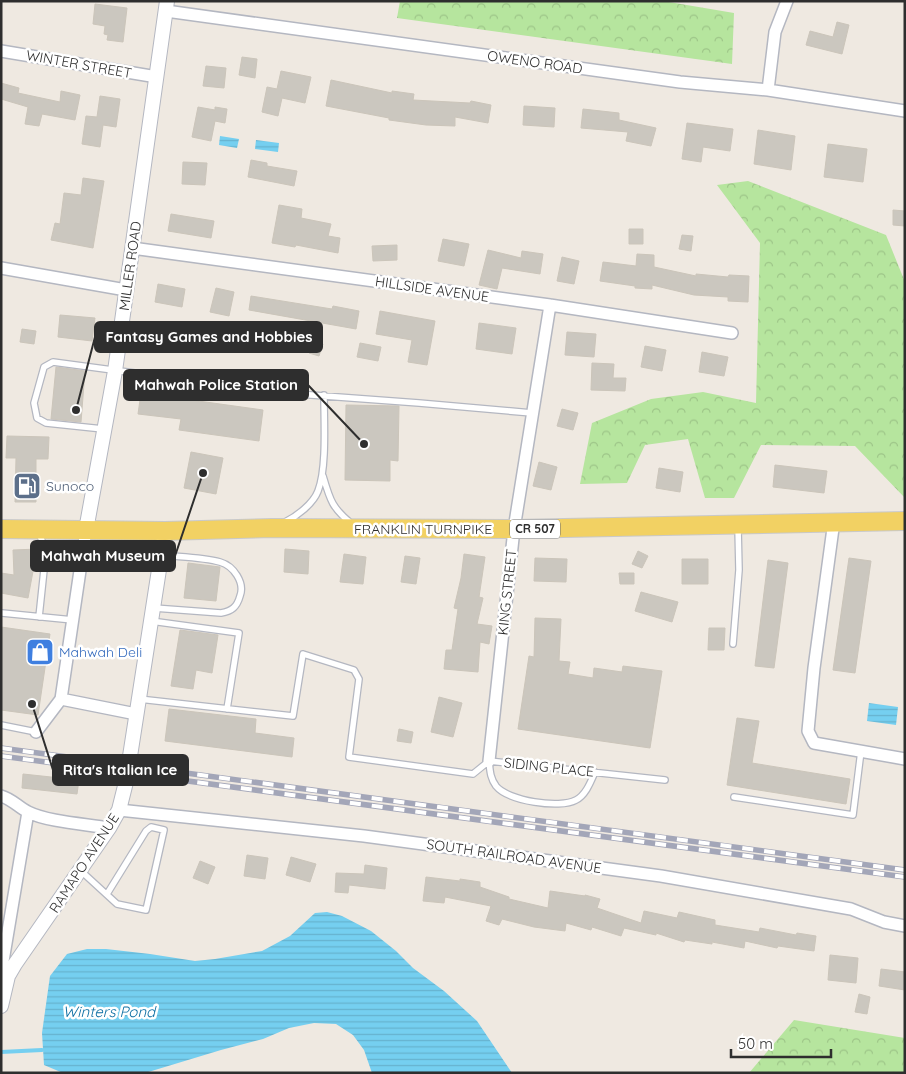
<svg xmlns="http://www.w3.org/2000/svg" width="906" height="1074" viewBox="0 0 906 1074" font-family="Quicksand,sans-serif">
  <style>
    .forest { fill: url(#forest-crowns) }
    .water { fill: url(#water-rules) }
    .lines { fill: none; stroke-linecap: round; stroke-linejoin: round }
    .stream { stroke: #75cff0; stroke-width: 4 }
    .building { fill: #cbc7bf; stroke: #cbc5ba }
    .service-casing { stroke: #b4b7c1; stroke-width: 8 }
    .minor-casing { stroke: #b4b7c1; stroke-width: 14 }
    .tertiary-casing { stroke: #b4b7c1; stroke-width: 16 }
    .primary-casing { stroke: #c9c9c9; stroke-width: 20 }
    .service { stroke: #fff; stroke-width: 5.5 }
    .minor { stroke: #fff; stroke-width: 11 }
    .tertiary { stroke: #fff; stroke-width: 14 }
    .primary { stroke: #f2d163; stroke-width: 18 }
    .rail-casing { stroke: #a3a6b8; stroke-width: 5.5 }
    .rail { stroke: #fff; stroke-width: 4; stroke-dasharray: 11; stroke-linecap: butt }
    .labels { text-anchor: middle; stroke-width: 5; stroke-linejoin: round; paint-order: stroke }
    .shield { fill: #fff; stroke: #6d6d6d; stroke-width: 1 }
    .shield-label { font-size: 12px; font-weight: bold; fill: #2e2e2e }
    .street-label { font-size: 14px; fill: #2e2e2e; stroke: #fff }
    .service-label { font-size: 14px; fill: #4e5e75; stroke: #fff; text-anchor: start }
    .shop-label { font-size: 14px; fill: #366cbe; stroke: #fff; text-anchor: start }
    .water-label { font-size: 15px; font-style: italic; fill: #0d6fa3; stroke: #fff }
    .leader { fill: none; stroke: #2e2e2e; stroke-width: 2 }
    .callout-dot { fill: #2e2e2e; stroke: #fff; stroke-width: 2 }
    .callout { fill: #2e2e2e; stroke: #2e2e2e; stroke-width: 2 }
    .callout-label { font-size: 15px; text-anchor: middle; font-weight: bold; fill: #fff }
  </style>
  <defs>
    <pattern id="forest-crowns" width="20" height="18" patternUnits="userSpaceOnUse" patternTransform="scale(1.25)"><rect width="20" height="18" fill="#b6e59e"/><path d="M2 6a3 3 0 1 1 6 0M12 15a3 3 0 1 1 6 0" fill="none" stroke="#9dc588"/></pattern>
    <pattern id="water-rules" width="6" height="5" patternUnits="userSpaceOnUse" patternTransform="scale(1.25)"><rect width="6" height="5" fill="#75cff0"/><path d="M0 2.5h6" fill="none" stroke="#66b2ce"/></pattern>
  </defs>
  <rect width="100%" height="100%" fill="#efe9e1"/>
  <!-- forest -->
  <path class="forest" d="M400 1H663L734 13 732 64 397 18Z
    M748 181 886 235 905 282V498L855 446 761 445 734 498H705L688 439 645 445 627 483 580 484 592 423 651 399 703 392 756 403 760 243 717 185Z
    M794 1020 905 1038V1073H749Z"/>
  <!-- water -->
  <path class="water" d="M220 136 239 139 237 148 219 145Z
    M256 140 279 143 278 152 255 149Z
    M869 703 898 707 896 725 867 721Z
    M327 912 342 916 371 931 396 951 413 968 444 991 477 1021 512 1073H372L364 1050 353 1035 336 1024 314 1023 289 1028 263 1039 221 1050 145 1073H63L44 1065 42 1033 50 976 67 954 87 949H106L150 954 195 961 215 959 262 951 290 936 315 913Z"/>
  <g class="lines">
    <!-- stream -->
    <path class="stream" d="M1 1052 42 1050"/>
  </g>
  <!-- building -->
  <path class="building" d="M95 4 127 8 123 42 107 40 108 35 104 34 105 26 93 24Z
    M837 22 849 25 842 54 806 45 810 31 833 37Z
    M242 57 257 59 255 78 239 75Z
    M206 66 226 68 224 88 203 86Z
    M281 71 311 77 305 103 282 98 278 116 262 112 267 87 277 89Z
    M331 80 392 93V91L414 94 413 100 470 103 471 101 491 105 488 123 455 117V126L426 125 389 120V118L326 106Z
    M1 83 19 88 18 93 60 102 61 91 80 95 75 120 42 114 39 126 25 124 28 107 1 99Z
    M100 96 120 99 116 127 103 125 100 147 82 144 86 116 97 117Z
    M524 106 555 108 554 127 523 125Z
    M198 107 215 110V107L227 109 225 123 215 121 211 141 192 137Z
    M583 109 619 113V120L656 128 651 146 626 141 628 132 581 128Z
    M687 123 733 129 730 151 703 147 701 162 682 159Z
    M758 130 795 136 791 170 754 164Z
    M828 144 867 149 863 182 824 177Z
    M251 160 267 163V166L297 171 294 186 248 177Z
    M183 162 207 163 205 185 182 184Z
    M83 178 104 181 93 248 51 240 55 223 60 224 64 193 81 195Z
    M279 205 302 209 301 218 331 224 328 236 340 238 338 253 296 245 295 247 272 243Z
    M893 210 905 211V226L893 225Z
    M171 214 214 221 211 238 168 231Z
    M629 229H643V244H629Z
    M682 235 693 236 691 251 679 249Z
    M443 239 469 244 464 266 438 261Z
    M397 245V260L373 261 372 246Z
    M488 250 521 258 522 251 543 254 540 274 502 268 497 289 479 285Z
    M637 254 654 255V267L696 276V274L728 277 729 275 749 276 748 302 728 301V297L694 295 652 285V289L635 288V286L600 281 603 262 636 266Z
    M562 257 579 261 574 284 557 281Z
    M158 284 185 289 182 307 155 302Z
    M216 288 234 292 229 316 210 312Z
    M251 296 332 309 333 306 359 311 356 329 249 310Z
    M380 311 435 321 427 365 408 362 412 340 376 334Z
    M60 315 95 318 92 341 58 337Z
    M479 323 516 328 512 354 476 349Z
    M22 329 36 331 34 344 20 342Z
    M567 332 596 334 594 357 565 355Z
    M312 341 323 344 319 356 309 353Z
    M360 343 381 347 378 361 357 357Z
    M645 346 666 350 662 371 641 367Z
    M702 352 728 357 724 376 699 372Z
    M592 363 614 364 613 378H626L625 391 591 390Z
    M56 367 85 371 81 422 51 419Z
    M141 393 263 410 259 441 179 430 181 419 138 414Z
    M346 405 399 406 398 461 390 460V481L345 480Z
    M562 409 578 413 573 430 557 426Z
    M7 436 49 437 48 459H36V502H15L16 458H6Z
    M191 452 223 458 216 494 184 488Z
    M539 462 557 467 551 490 533 486Z
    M775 465 827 471 824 493 773 487Z
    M659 468 683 472 680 492 656 488Z
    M38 549 39 566H34L28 598 1 593V573L14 575 13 550Z
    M285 549 309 551 308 574 284 572Z
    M638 551 648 556 642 568 632 564Z
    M344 554 366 557 363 584 340 582Z
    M464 554 485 557 479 597 483 598 477 624 492 626 489 644 480 642 478 672 444 669 446 650H452L458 609 454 608 461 578Z
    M405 556 420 558 416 584 401 582Z
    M535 558 567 559 566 582 534 581Z
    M849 558 871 561 855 673 833 670Z
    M682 559H708V584H682Z
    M768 560 788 563 774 668 755 666Z
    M188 563 220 567 216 601 184 598Z
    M619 573H634V584H620Z
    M641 592 678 602 672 622 635 611Z
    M535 618 561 619 559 661 570 662 568 674 593 678 594 668 622 672 623 666 662 671 650 748 518 729 529 656 534 657Z
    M1 627 50 634 38 715 1 710Z
    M709 628H725L724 650H708Z
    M180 630 218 635 212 673 196 670 193 689 171 686Z
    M439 697 462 703 453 737 431 732Z
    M169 709 256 719 255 733 294 738 292 757 165 741Z
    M737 718 759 721 752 763 850 779 846 804 727 785Z
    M399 729 413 732 411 743 397 741Z
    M23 774 79 780 77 794 22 788Z
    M247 855 268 858 265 879 244 876Z
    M291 857 316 864 310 882 286 875Z
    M200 861 215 867 208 884 193 878Z
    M365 865 387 868 385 889 349 885 348 893 335 892 336 873 364 874Z
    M426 877 460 881V879L480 882V887L509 897V899L548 908 550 891 585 896V895L600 899 597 908 641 923 644 911 677 918 679 912 715 920V925L759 932 760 928 796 935 797 933 816 936 814 951 778 946 777 948 745 941 744 948 712 942V944L685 940 684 942 656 933V935L624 928 621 936 592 927 591 930 566 923 565 931 534 927 502 919 499 925 486 921 491 906 445 897 444 903 423 901Z
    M830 955 858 958 856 983 828 980Z
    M881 969 905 972V990L879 986Z
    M859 994 870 997 867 1014 855 1012Z"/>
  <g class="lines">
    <defs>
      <path id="service" d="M103 429 46 423 37 418 34 403 44 367 53 362 284 393 419 403 532 413
        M323 476C330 500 332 508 352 524
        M285 522C297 516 313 504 318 491 327 468 324 421 324 395
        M39 533 46 551 39 617
        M154 608 221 613C232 611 237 607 240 596 245 583 234 566 220 562 203 557 180 557 161 555
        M2 613 73 620
        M151 621 239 633 227 709
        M733 644 739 570 738 527
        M139 699 293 716 303 654 354 670 359 679 349 757 473 774 489 761 665 780
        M1 725 36 732
        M489 761C490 770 490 778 496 786 508 801 560 809 576 800 586 795 591 781 595 772
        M734 797 853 815 861 751
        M81 871 117 904 146 910 164 830 151 827 146 831 107 894"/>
      <path id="minor" d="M166 11 680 82 768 90 905 111
        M1 51 157 77
        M768 90 775 32 787 1
        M132 248 550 305 732 333
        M1 268 126 290
        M834 521 814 668 808 731 814 743 905 759
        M61 699 136 714
        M36 732 61 699 86 530
        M489 761 514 529 550 305
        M1 796C12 799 18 807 28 812 48 822 86 824 109 828
        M119 810 364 836 661 876 851 909 884 922 905 926
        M8 976 3 961 28 812"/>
      <path id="tertiary" d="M86 530 115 371 167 1
        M1 1006 8 976 15 964 109 828 119 810 126 782 165 531"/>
      <path id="primary" d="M1 529 165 531 272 528 514 529 905 521"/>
    </defs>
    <!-- service casing -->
    <use href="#service" class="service-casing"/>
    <!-- minor casing -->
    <use href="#minor" class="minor-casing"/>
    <!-- tertiary casing -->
    <use href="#tertiary" class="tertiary-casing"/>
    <!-- primary casing -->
    <use href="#primary" class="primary-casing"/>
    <!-- service -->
    <use href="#service" class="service"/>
    <!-- minor -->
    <use href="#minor" class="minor"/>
    <!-- tertiary -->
    <use href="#tertiary" class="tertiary"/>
    <!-- primary -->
    <use href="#primary" class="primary"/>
    <defs>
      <path id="rail" d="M1 748 905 870
        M1 756 905 877"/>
    </defs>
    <!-- rail casing -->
    <use href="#rail" class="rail-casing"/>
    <!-- rail -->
    <use href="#rail" class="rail"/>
  </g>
  <!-- icons -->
  <defs>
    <symbol id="fuel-square" viewBox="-11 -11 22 22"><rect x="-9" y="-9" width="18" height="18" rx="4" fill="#5c6f8a" stroke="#fff"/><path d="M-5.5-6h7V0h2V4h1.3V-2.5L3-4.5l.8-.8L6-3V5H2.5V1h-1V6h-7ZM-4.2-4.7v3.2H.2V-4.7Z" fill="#fff"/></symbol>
    <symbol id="shop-square" viewBox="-11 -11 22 22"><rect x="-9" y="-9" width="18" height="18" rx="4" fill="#3f7fe0" stroke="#fff"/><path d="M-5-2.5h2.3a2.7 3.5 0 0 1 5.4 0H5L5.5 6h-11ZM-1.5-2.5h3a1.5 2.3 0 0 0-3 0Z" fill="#fff"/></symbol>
  </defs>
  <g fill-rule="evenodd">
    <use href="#fuel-square" x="11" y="470" width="32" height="32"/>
    <use href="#shop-square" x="24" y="636" width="32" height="32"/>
  </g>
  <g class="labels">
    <!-- shield labels -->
    <rect class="shield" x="510" y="519.5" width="50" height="19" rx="4"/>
    <g class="shield-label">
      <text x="535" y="533">CR 507</text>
    </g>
    <!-- street labels -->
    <g class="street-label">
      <text transform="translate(535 62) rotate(8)" y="5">OWENO ROAD</text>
      <text transform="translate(79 64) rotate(10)" y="5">WINTER STREET</text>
      <text transform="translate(130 266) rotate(-82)" y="5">MILLER ROAD</text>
      <text transform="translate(432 289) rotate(8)" y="5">HILLSIDE AVENUE</text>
      <text x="423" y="534">FRANKLIN TURNPIKE</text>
      <text transform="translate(507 592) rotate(-84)" y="5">KING STREET</text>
      <text transform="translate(549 767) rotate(6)" y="5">SIDING PLACE</text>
      <text transform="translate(514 856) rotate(8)" y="5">SOUTH RAILROAD AVENUE</text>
      <text transform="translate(84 863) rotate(-57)" y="5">RAMAPO AVENUE</text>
    </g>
    <!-- service labels -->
    <g class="service-label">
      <text x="46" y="491">Sunoco</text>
    </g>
    <!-- shop labels -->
    <g class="shop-label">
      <text x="59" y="657">Mahwah Deli</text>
    </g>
    <!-- water labels -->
    <g class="water-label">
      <text x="109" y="1017">Winters Pond</text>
    </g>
  </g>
  <!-- callouts -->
  <path class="leader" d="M76 410L95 337M364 444L308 385M203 473L175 556M32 704L53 770"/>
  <g class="callout-dot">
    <circle cx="76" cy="410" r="5"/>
    <circle cx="364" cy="444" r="5"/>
    <circle cx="203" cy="473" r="5"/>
    <circle cx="32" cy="704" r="5"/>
  </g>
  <g class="callout">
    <rect x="95" y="322" width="227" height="30" rx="5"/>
    <rect x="124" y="370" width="184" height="30" rx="5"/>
    <rect x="31" y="541" width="144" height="30" rx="5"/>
    <rect x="53" y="755" width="135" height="30" rx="5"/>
  </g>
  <g class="callout-label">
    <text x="209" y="342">Fantasy Games and Hobbies</text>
    <text x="216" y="390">Mahwah Police Station</text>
    <text x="103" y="561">Mahwah Museum</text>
    <text x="120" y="775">Rita's Italian Ice</text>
  </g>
  <!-- border -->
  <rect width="906" height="1074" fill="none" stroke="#2e2e2e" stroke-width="5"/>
  <!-- scale -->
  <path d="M731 1049v8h100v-8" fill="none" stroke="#2e2e2e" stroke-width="2.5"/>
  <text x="738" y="1049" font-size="15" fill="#2e2e2e" stroke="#ffffff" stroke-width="4" paint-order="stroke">50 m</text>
</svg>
